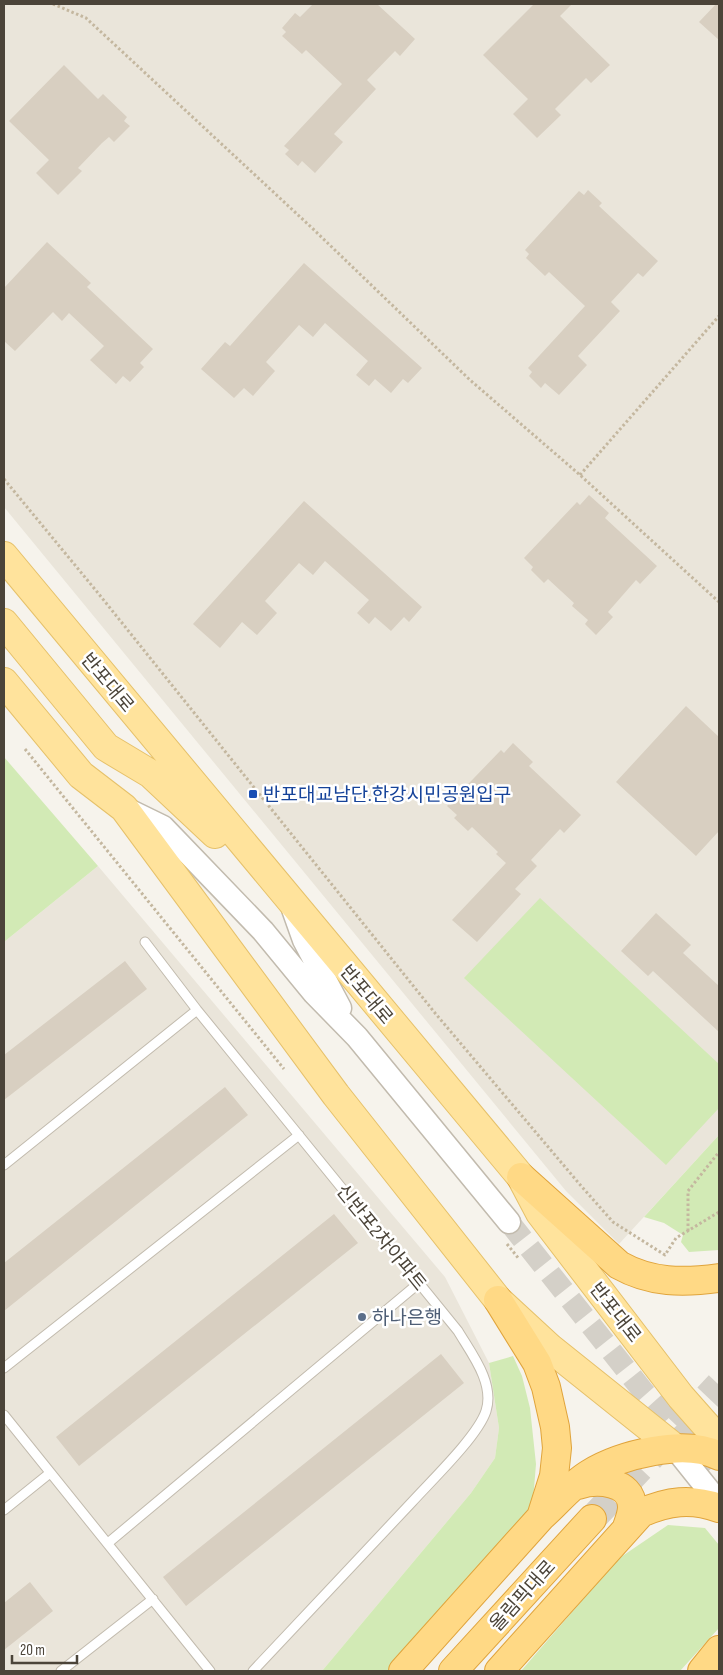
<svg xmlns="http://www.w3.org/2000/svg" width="723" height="1675" viewBox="0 0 723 1675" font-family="'Sofia Sans Condensed','Noto Sans KR',sans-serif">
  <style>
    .residential { fill: #eae5da }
    .green { fill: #d2eab5 }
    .building { fill: #d8cfc1 }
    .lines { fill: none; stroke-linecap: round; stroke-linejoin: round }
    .tertiary-tunnel { stroke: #d4d0c8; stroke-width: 22; stroke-dasharray: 22 11; stroke-linecap: butt }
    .trunk-tunnel { stroke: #d4d0c8; stroke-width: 28; stroke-dasharray: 28 14; stroke-linecap: butt }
    .service-casing { stroke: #c2bbae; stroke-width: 11 }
    .tertiary-casing { stroke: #c2bbae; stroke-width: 25 }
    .primary-casing { stroke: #e6c16a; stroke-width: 30 }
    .trunk-casing { stroke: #e0a43c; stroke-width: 30 }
    .path { stroke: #c4b79f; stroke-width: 3; stroke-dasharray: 2.5 2.5; stroke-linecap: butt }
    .service { stroke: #fff; stroke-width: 9 }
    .tertiary { stroke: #fff; stroke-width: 22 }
    .primary { stroke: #ffe39c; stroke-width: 28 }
    .trunk { stroke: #ffd985; stroke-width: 28 }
    .transit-dot { fill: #1a4fb4; stroke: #fff; stroke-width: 2 }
    .service-dot { fill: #5c6f8a; stroke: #fff; stroke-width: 2 }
    .labels { text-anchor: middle; stroke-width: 5; stroke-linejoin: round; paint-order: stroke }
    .street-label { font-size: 19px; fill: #4b4439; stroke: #fff }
    .transit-label { font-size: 19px; fill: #164399; stroke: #fff; text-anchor: start }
    .service-label { font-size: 19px; fill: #4e5e75; stroke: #fff; text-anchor: start }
  </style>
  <rect width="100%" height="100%" fill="#f6f3ec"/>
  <!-- residential -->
  <path class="residential" d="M4 4H719V1135L619 1244 566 1191 4 507Z
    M98 866 445 1277 489 1363 499 1428 495 1458 471 1493 322 1671H4V942Z"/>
  <!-- green -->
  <path class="green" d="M4 757 98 866 4 942Z
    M540 898 719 1064V1108L666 1165 464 978Z
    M719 1135V1250L689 1252 681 1242 683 1235 664 1223 644 1217Z
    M513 1356 522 1376 530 1408 536 1464 532 1513 394 1671H322L471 1493 495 1458 499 1428 489 1363Z
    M668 1525 705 1528 719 1545V1628L680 1671H521L618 1559Z"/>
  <!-- building -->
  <path class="building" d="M313 4H377L415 39 400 56 395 51 367 80 376 89 334 134 343 142 315 173 302 161 298 166 285 154 289 150 284 146 342 84 306 50 302 54 282 36 286 32 282 28 295 13 300 17Z
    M534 4H572L560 16 610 65 591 83 586 78 555 109 561 115 537 138 513 114 528 99 483 55Z
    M716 4H719V40L699 22Z
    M64 65 98 99 103 94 127 117 124 121 130 126 114 142 109 137 102 143 78 168 82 171 58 195 36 173 49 160 9 121Z
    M588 190 602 203 599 206 658 261 643 277 638 273 611 302 620 311 578 356 587 365 559 395 545 383 541 388 529 376 532 372 528 368 585 306 549 272 545 276 526 258 529 254 525 250 579 191 584 195Z
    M47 242 91 283 87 287 153 349 140 363 144 367 130 382 123 376 116 384 90 360 104 346 69 313 62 321 53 312 15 351 4 341V288Z
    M304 263 422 368 408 383 403 379 391 393 375 379 369 386 356 375 368 361 325 323 313 337 299 325 266 362 275 371 253 396 244 388 234 398 201 369 225 342 230 346Z
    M589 495 609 513 605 518 657 566 640 584 636 580 608 612 613 617 596 635 585 624 588 620 572 606 574 603 548 579 544 583 531 570 533 567 524 558 577 502 580 505Z
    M304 501 422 607 409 622 404 617 391 631 375 617 369 624 357 613 369 600 325 561 313 575 299 563 265 601 277 613 257 635 242 622 220 648 193 624Z
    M686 706 719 737V831L696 856 616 782Z
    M513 743 533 762 529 766 581 815 564 833 560 829 531 860 537 866 515 889 521 894 477 942 452 920 506 863 496 854 498 852 472 827 468 831 454 818 457 815 447 806 501 750 504 753Z
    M656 913 691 945 683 953 719 986V1032L653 971 648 976 621 951Z
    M125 961 147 989 4 1100V1055Z
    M225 1087 248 1115 4 1311V1263Z
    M334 1214 358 1243 79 1466 56 1437Z
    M441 1354 464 1383 186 1606 163 1577Z
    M30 1582 53 1611 4 1650V1603Z"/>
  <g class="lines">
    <!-- tertiary-tunnel -->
    <path class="tertiary-tunnel" d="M509 1222 643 1391 719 1476"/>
    <!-- trunk-tunnel -->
    <path class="trunk-tunnel" d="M592 1519 719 1385"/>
    <defs>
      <path id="service" d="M145 942 197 1010 458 1331C471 1353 495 1383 486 1411 478 1436 431 1481 412 1502 359 1558 306 1615 253 1671
        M4 1165 197 1010
        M4 1368 299 1135
        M4 1415 210 1671
        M4 1510 50 1473
        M108 1543 419 1283
        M61 1671 153 1599"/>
      <path id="tertiary" d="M124 808 163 827 263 931 314 993 357 1037 509 1222
        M293 909 304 940 340 1008
        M675 1448 719 1503"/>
      <path id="primary" d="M4 556 521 1177 540 1213 681 1397 719 1440
        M4 623 106 747 151 774 215 834
        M4 682 81 775 124 808 336 1095 498 1300 550 1348 675 1448"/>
      <path id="trunk" d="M521 1177 619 1265C651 1283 683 1283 719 1278
        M578 1485C596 1479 632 1480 632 1507 632 1514 629 1521 627 1527
        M542 1516C558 1502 571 1485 589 1474 620 1455 685 1438 719 1456
        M403 1671 541 1517 554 1476 557 1448 555 1427 546 1387 537 1363 498 1300
        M453 1671 592 1519
        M499 1671 641 1513C668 1501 691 1498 719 1508
        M702 1671 719 1650"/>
    </defs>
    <!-- service casing -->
    <use href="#service" class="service-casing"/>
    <!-- tertiary casing -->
    <use href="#tertiary" class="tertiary-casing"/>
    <!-- primary casing -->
    <use href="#primary" class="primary-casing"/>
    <!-- trunk casing -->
    <use href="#trunk" class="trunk-casing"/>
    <!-- path -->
    <path class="path" d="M53 4 86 18 311 227 470 380 580 475 719 602
      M580 475 719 316
      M4 479 98 593 435 1013 582 1187 613 1222 665 1255 676 1238 719 1212
      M25 749 284 1069
      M688 1231V1191L719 1152
      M507 1244 519 1259"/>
    <!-- service -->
    <use href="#service" class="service"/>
    <!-- tertiary -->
    <use href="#tertiary" class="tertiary"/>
    <!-- primary -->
    <use href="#primary" class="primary"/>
    <!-- trunk -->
    <use href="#trunk" class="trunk"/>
  </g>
  <!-- markers -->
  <rect class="transit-dot" x="248" y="789" width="10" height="10" rx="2.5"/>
  <circle class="service-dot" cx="362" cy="1317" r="5"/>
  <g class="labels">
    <!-- street labels -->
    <g class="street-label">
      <text transform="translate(108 682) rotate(50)" y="7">반포대로</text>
      <text transform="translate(367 994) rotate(50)" y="7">반포대로</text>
      <text transform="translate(382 1237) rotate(51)" y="7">신반포2차아파트</text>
      <text transform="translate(616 1312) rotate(52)" y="7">반포대로</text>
      <text transform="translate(522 1595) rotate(-48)" y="7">올림픽대로</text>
    </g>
    <!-- transit labels -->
    <g class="transit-label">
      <text x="263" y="801">반포대교남단.한강시민공원입구</text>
    </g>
    <!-- service labels -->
    <g class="service-label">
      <text x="372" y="1324">하나은행</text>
    </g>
  </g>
  <!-- border -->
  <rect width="723" height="1675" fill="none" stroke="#4b4439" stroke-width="10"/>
  <!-- scale -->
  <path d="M12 1655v8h65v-8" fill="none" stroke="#4b4439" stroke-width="2.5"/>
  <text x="20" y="1655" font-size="15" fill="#4b4439" stroke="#ffffff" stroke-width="4" paint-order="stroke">20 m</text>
</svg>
